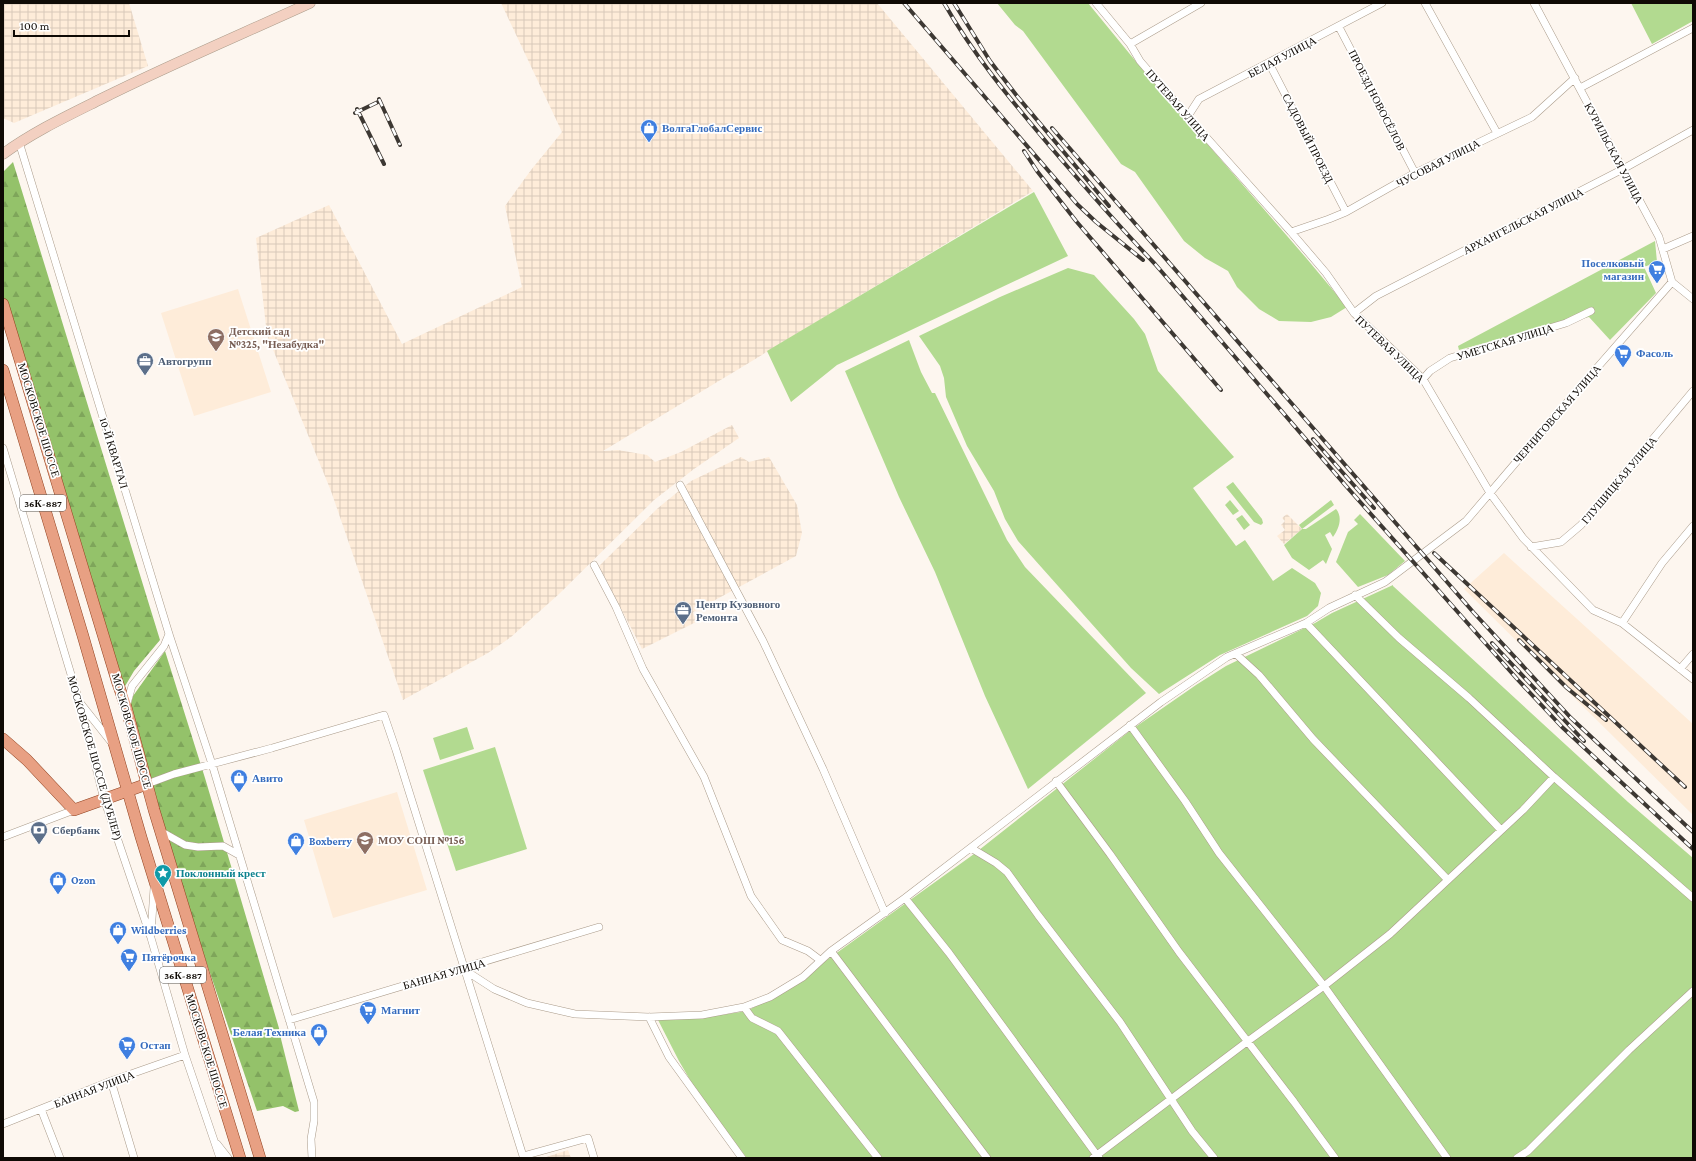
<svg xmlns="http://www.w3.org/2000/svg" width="1696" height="1161" viewBox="0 0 1696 1161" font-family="'Crimson Pro',serif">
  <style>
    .built { fill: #feecd9 }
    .industrial { fill: url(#industrial-grid) }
    .green { fill: #b2da90 }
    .forest { fill: url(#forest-firs) }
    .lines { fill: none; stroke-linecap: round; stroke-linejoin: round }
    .street-casing { stroke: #ab9c8b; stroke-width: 8 }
    .secondary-casing { stroke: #ab9c8b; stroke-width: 11 }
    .primary-casing { stroke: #924321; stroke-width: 12 }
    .street { stroke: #fff; stroke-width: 7 }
    .secondary { stroke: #f3d0c1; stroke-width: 10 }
    .primary { stroke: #e8a083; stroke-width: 11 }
    .rail-casing { stroke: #3d3833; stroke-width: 4 }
    .rail { stroke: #fff; stroke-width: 2.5; stroke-dasharray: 8; stroke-linecap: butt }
    .labels { text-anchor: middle; stroke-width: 3.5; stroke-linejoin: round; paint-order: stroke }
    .shield { fill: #fff; stroke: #575450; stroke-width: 1 }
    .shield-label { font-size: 10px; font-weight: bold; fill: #0f0a05 }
    .street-label { font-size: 11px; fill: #0f0a05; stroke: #fff }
    .shop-label { font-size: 11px; font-weight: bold; fill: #366cbe; stroke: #fff; text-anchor: start }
    .education-label { font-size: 11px; font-weight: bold; fill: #785e54; stroke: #fff; text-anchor: start }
    .service-label { font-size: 11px; font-weight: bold; fill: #4e5e75; stroke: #fff; text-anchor: start }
    .culture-label { font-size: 11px; font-weight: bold; fill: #0d838f; stroke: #fff; text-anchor: start }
  </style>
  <defs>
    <pattern id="industrial-grid" width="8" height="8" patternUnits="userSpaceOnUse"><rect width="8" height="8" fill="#feecd9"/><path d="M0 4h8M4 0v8" fill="none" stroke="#d8c9b9"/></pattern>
    <pattern id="forest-firs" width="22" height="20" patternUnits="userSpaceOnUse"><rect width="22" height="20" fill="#94c26a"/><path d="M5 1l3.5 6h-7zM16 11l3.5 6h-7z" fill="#7ea55a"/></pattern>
  </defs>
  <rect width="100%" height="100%" fill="#fdf6ef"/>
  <!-- built -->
  <path class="built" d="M238 289 271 392 194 416 161 313Z
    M1504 553 1693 724V815L1464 589Z
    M397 792 427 890 333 918 304 820Z"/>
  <!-- industrial -->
  <path class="industrial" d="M3 3H129L148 66 14 123 3 118Z
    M501 3H877L1033 191 603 451 618 450 647 455 655 462 681 452 732 425 739 438 694 469 654 500 559 594 511 637 488 653 403 700 331 491 267 335 256 238 329 205 402 344 522 287 505 206 531 170 562 132Z
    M741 457 749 462 769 457 797 505 802 533 796 556 693 612 696 622 642 649 599 566 658 508 691 481Z
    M1287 514 1302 529 1284 544 1277 536 1285 530 1281 525 1285 521 1282 518Z
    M568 1150 571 1158H543Z"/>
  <!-- green -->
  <path class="green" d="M997 3H1088L1138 64 1307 259 1347 307 1331 317 1311 322 1279 321 1259 309 1237 287 1228 271 1205 258 1184 241 1135 172 1121 164 1023 31 1015 25Z
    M1631 3H1693V21L1652 44Z
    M1034 192 1068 256 837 365 791 402 767 351Z
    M1655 241 1657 262 1644 267 1656 293 1610 340 1589 317 1536 329 1459 350 1458 346Z
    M1068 268 1094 275 1134 319 1145 334 1158 371 1234 457 1193 488 1236 546 1245 540 1273 581 1292 568 1315 583 1321 593 1318 606 1307 616 1220 655 1159 694 1131 668 1018 541 1005 519 994 491 967 446 946 397 944 378 940 366 919 336 1000 297Z
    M909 340 921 372 932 393H935L1007 540 1025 567 1146 693 1028 789 985 696 935 572 899 497 845 371Z
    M1233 482 1262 519 1263 523 1261 525 1254 522 1226 487Z
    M1230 500 1239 511 1233 515 1225 505Z
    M1331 500 1334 505 1302 529H1306L1336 509C1343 517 1339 529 1333 537L1330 532 1325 535 1332 549 1326 564 1323 560 1309 570 1292 558 1284 545 1302 529 1299 525Z
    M1360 514 1405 561 1388 575 1358 587 1336 562 1348 532 1358 524 1354 520Z
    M1242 515 1250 525 1244 530 1236 519Z
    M1393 585V586L1628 802 1693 858V1158H747L703 1102 679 1061 657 1018H701L747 1011 788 988 974 854 1131 730 1196 685 1226 666 1315 623 1332 613Z
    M467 727 474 749 440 760 433 738Z
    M495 747 527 849 456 871 423 770Z"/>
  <!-- forest -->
  <path class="forest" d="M13 162 160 640 134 671 121 693 3 303V172Z
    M165 651 205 778 281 1035V1039L299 1111 295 1112 283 1106 257 1111 162 832 128 715 133 696Z"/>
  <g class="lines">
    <defs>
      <path id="street" d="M1096 3 1130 44 1140 61 1190 119 1291 232 1326 273 1354 313 1423 379 1490 493 1523 538 1593 610 1622 623 1693 679
        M1425 3 1497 133
        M1534 3 1659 237 1672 282 1693 299
        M1339 27 1415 173
        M1130 44 1201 3
        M1269 63 1346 212
        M1580 88 1693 28
        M1188 116 1199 99 1382 3
        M19 142 169 634 212 764 314 1102V1121L311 1139 312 1158
        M1291 232 1329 219 1346 212 1415 173 1532 117 1575 78
        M1663 249 1693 236
        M1354 313 1376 296 1623 169 1693 130
        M1423 379 1430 371 1450 358 1566 323 1591 311
        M3 448 79 701 104 799 151 938 185 1055 220 1158
        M680 485 763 641 823 769 885 913
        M1531 547 1561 542 1581 525 1693 391
        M594 565 616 607 643 669 704 777 751 896 782 940 808 951 820 960
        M1355 595 1399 638 1469 698 1554 777 1693 898
        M1306 623 1501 830
        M1622 623 1662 563 1693 526
        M1236 654 1259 675 1313 739 1448 880
        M1680 669 1693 654
        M81 704 112 743
        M126 707 132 686 164 646 169 634
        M1130 725 1185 801 1219 853 1324 986 1447 1158
        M1056 781 1110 854 1179 952 1294 1102 1335 1158
        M147 784 174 774 272 748 384 715 396 750 523 1156 588 1138 594 1158
        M162 832 185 845 198 847 223 846 239 855
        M3 837 74 810
        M971 848 996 863 1007 872 1038 915 1120 1022 1192 1131 1214 1158
        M905 898 949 953 1099 1158
        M151 934 154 888
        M831 951 987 1158
        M463 969 494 989 527 1003 575 1014 649 1017 702 1015 744 1007 770 997 803 977 831 951 905 898 1161 702 1227 657 1306 623 1329 608 1385 582 1466 521 1575 393 1672 282
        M744 1007 752 1018 778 1031 878 1158
        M649 1017 669 1057 742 1158
        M289 1020 599 927
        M111 1081 134 1158
        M41 1109 60 1158
        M3 1124 111 1081 185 1055
        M217 1144 228 1158
        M1093 1158 1248 1041 1324 986 1390 934 1523 810 1554 777
        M1517 1158 1528 1151 1629 1050 1693 991"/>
      <path id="secondary" d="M3 154C33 132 67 116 101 99 169 65 240 35 310 3"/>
      <path id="primary" d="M3 304 117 681 126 707 154 810 260 1158
        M3 370 83 636 141 837 240 1158
        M3 739 27 760 74 810 147 784"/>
    </defs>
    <!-- street casing -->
    <use href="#street" class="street-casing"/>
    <!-- secondary casing -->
    <use href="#secondary" class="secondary-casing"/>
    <!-- primary casing -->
    <use href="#primary" class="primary-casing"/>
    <!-- street -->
    <use href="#street" class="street"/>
    <!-- secondary -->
    <use href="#secondary" class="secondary"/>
    <!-- primary -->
    <use href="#primary" class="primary"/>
    <defs>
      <path id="rail" d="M904 3 1077 204 1096 222 1143 260
        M944 3C973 54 1010 99 1048 144 1083 185 1118 225 1155 264L1346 486 1518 680 1562 727 1693 849
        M954 3 990 61 1017 96 1109 206
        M379 99 400 145
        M357 109 384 164
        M355 113 380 101
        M1052 128 1474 613 1571 718 1693 832
        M1024 151 1037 171 1076 221 1221 390
        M1313 439 1374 508
        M1434 553 1685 787
        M1519 640 1567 688 1606 720
        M1492 643 1584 741"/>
    </defs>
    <!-- rail casing -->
    <use href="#rail" class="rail-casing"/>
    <!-- rail -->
    <use href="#rail" class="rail"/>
  </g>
  <!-- icons -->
  <defs>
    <symbol id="shop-pin" viewBox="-11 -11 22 30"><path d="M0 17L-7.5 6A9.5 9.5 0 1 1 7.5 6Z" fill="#3f7fe0" stroke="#fff"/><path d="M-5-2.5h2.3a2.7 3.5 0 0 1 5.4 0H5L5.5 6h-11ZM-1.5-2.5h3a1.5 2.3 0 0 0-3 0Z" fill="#fff"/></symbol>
    <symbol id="supermarket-pin" viewBox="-11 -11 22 30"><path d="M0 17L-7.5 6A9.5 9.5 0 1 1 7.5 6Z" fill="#3f7fe0" stroke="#fff"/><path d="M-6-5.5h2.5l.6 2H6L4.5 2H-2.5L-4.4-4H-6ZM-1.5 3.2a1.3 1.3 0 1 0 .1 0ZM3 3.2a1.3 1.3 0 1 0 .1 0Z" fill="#fff"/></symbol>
    <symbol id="school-pin" viewBox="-11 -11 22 30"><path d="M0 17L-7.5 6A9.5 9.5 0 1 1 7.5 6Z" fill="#8d6e63" stroke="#fff"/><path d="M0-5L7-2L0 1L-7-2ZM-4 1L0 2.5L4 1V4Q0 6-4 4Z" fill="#fff"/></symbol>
    <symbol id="office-pin" viewBox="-11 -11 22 30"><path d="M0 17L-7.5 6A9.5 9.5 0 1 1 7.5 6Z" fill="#5c6f8a" stroke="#fff"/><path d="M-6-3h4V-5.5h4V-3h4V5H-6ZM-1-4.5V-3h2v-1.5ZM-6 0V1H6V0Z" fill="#fff"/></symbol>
    <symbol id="bank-pin" viewBox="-11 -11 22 30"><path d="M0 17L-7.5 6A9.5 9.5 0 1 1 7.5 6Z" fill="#5c6f8a" stroke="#fff"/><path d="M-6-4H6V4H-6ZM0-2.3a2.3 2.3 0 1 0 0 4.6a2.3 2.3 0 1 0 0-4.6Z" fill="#fff"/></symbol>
    <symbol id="sight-pin" viewBox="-11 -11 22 30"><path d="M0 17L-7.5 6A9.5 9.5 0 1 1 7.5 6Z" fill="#0f9aa8" stroke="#fff"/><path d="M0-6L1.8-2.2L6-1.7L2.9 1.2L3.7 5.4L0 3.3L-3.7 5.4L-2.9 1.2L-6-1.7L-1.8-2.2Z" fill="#fff"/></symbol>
  </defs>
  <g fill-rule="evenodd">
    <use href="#shop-pin" x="639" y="118" width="20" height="27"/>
    <use href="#supermarket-pin" x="1647" y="259" width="20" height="27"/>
    <use href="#school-pin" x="206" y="327" width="20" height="27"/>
    <use href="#supermarket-pin" x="1613" y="343" width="20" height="27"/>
    <use href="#office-pin" x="135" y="351" width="20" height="27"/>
    <use href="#office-pin" x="673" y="600" width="20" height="27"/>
    <use href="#shop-pin" x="229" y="768" width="20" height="27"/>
    <use href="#bank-pin" x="29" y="820" width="20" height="27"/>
    <use href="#school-pin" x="355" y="830" width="20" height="27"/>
    <use href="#shop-pin" x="286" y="831" width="20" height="27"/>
    <use href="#sight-pin" x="153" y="863" width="20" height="27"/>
    <use href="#shop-pin" x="48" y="870" width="20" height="27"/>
    <use href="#shop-pin" x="108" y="920" width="20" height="27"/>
    <use href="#supermarket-pin" x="119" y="947" width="20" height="27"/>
    <use href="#supermarket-pin" x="358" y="1000" width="20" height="27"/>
    <use href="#shop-pin" x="309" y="1022" width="20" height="27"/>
    <use href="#supermarket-pin" x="117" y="1035" width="20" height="27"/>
  </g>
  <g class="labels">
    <!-- shield labels -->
    <g class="shield">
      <rect x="20" y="495" width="46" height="16" rx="3"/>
      <rect x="160" y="967" width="46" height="16" rx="3"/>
    </g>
    <g class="shield-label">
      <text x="43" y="507">36К-887</text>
      <text x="183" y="979">36К-887</text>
    </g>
    <!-- street labels -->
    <g class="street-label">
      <text transform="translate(1282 57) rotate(-28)" y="4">БЕЛАЯ УЛИЦА</text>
      <text transform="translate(1377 100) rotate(63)" y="4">ПРОЕЗД НОВОСЁЛОВ</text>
      <text transform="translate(1178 105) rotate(49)" y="4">ПУТЕВАЯ УЛИЦА</text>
      <text transform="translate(1308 138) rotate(63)" y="4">САДОВЫЙ ПРОЕЗД</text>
      <text transform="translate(1614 153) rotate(62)" y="4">КУРИЛЬСКАЯ УЛИЦА</text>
      <text transform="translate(1438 163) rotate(-27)" y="4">ЧУСОВАЯ УЛИЦА</text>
      <text transform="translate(1523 221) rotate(-27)" y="4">АРХАНГЕЛЬСКАЯ УЛИЦА</text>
      <text transform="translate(1505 342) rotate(-17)" y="4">УМЕТСКАЯ УЛИЦА</text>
      <text transform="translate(1390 349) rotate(44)" y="4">ПУТЕВАЯ УЛИЦА</text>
      <text transform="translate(1557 414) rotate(-49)" y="4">ЧЕРНИГОВСКАЯ УЛИЦА</text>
      <text transform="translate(39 420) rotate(73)" y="4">МОСКОВСКОЕ ШОССЕ</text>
      <text transform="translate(114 453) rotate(73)" y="4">10-Й КВАРТАЛ</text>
      <text transform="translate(1619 480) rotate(-50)" y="4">ГЛУШИЦКАЯ УЛИЦА</text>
      <text transform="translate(132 731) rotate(74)" y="4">МОСКОВСКОЕ ШОССЕ</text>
      <text transform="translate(95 758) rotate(74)" y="4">МОСКОВСКОЕ ШОССЕ (ДУБЛЕР)</text>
      <text transform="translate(444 974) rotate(-16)" y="4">БАННАЯ УЛИЦА</text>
      <text transform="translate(207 1051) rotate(73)" y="4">МОСКОВСКОЕ ШОССЕ</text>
      <text transform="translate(94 1089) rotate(-21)" y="4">БАННАЯ УЛИЦА</text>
    </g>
    <!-- shop labels -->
    <g class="shop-label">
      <text x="662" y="132">ВолгаГлобалСервис</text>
      <text x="1644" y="267" text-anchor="end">Поселковый<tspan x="1644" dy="13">магазин</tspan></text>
      <text x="1636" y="357">Фасоль</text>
      <text x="252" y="782">Авито</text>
      <text x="309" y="845">Boxberry</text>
      <text x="71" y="884">Ozon</text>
      <text x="131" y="934">Wildberries</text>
      <text x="142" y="961">Пятёрочка</text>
      <text x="381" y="1014">Магнит</text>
      <text x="306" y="1036" text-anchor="end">Белая Техника</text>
      <text x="140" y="1049">Остап</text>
    </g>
    <!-- education labels -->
    <g class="education-label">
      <text x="229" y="335">Детский сад<tspan x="229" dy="13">№325, "Незабудка"</tspan></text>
      <text x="378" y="844">МОУ СОШ №156</text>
    </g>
    <!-- service labels -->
    <g class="service-label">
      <text x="158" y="365">Автогрупп</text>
      <text x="696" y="608">Центр Кузовного<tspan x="696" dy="13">Ремонта</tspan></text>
      <text x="52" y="834">Сбербанк</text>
    </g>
    <!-- culture labels -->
    <g class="culture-label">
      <text x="176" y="877">Поклонный крест</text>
    </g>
  </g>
  <!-- border -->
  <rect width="1696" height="1161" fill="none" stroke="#0f0a05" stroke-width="8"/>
  <!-- scale -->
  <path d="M14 30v6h115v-6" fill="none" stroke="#0f0a05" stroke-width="2"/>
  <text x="20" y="30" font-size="12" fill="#0f0a05" stroke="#ffffff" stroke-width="3" paint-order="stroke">100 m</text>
</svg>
